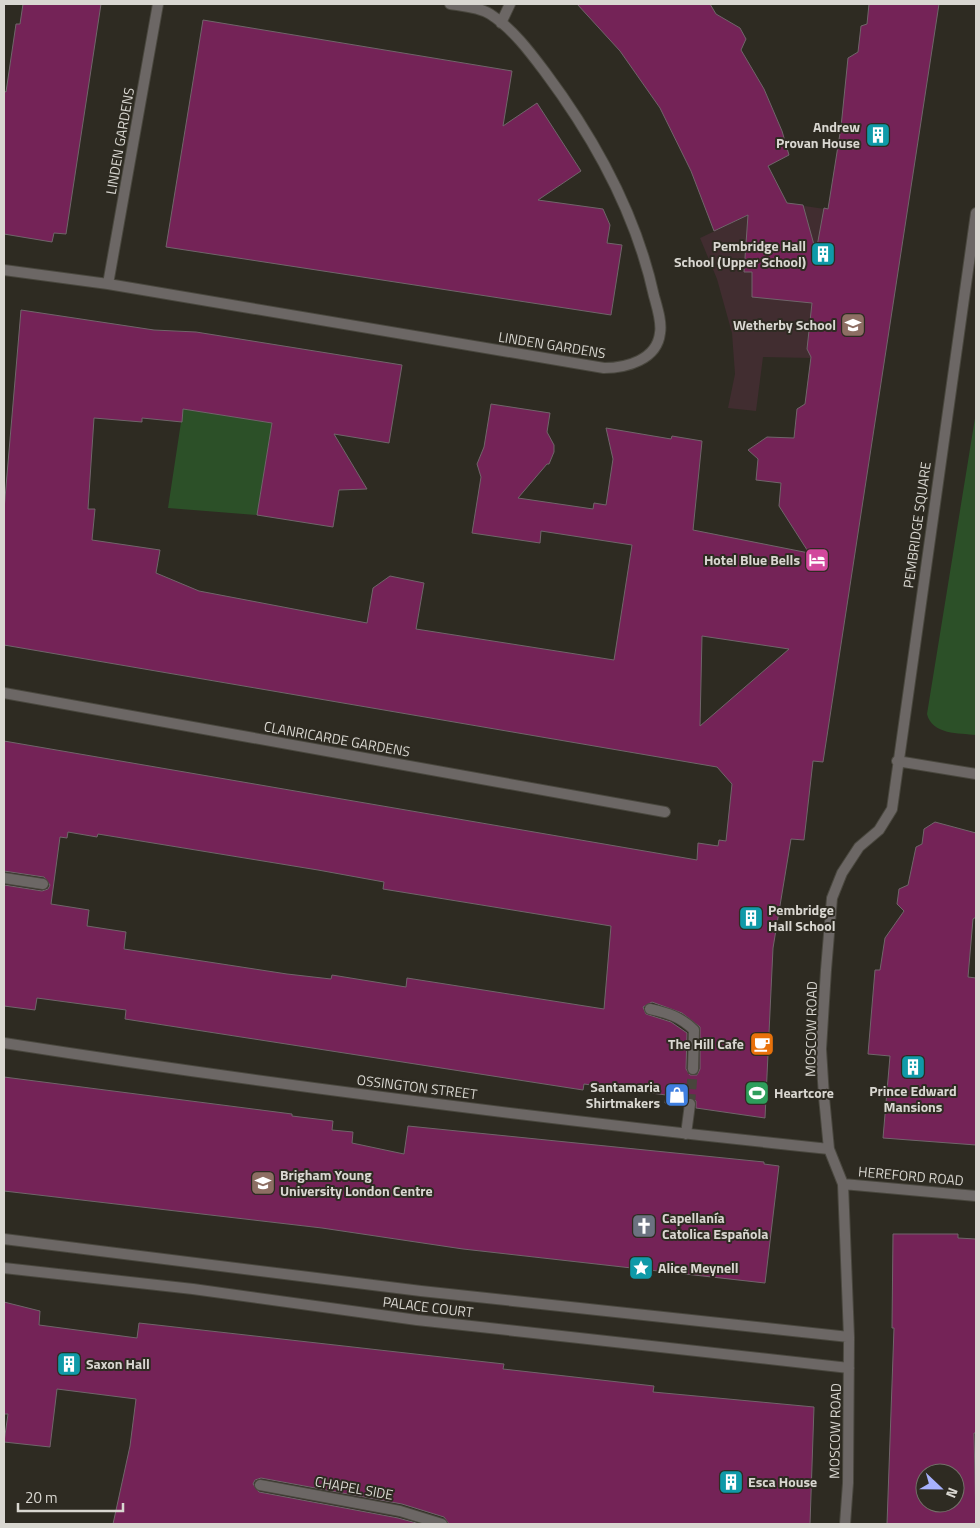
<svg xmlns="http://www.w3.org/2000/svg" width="980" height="1528" viewBox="0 0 980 1528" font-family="'Titillium Web',sans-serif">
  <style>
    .education { fill: #412d30 }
    .green { fill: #2c5028 }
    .building { fill: #742357; stroke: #70656a; fill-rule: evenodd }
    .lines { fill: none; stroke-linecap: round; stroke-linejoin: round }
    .minor-tunnel { stroke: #48453c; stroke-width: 10; stroke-dasharray: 10 5; stroke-linecap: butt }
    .minor-casing { stroke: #49473e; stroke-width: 12 }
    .minor { stroke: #6c6765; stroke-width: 10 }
    .labels { text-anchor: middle; stroke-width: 4; stroke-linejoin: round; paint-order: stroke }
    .poi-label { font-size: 14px; font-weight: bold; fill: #d9d7d1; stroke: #2e2b22; text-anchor: start }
    .street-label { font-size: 14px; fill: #d9d7d1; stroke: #2e2b22 }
  </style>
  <rect width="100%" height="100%" fill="#2e2b22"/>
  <!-- education -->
  <path class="education" d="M777 202 825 209 812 358 763 357 756 411 728 408 735 374 732 333 717 279 700 238Z"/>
  <!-- green -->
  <path class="green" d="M183 409 272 423 257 515 168 508Z
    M976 412V735C959 733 932 735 927 714Z"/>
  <!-- building -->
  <path class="building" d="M23 4H101L66 234 54 233 52 242 4 234V91L6 92 16 24H20Z
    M577 4H710L716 14 740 28 746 39 741 50 764 89 782 131 789 155 768 166 787 203 803 205 816 252 824 208 828 209 841 127 848 58 858 52 861 26 867 24 869 4H939L823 762 813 761 804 840 791 839 773 948 765 1118 696 1108V1101L691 1097 685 1099 683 1105 665 1103 666 1095 584 1084 583 1090 125 1019 126 1010 37 998 35 1010 4 1006V885L42 891 48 889 50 885 44 877 4 871V741L697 860 698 843 718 846 719 840 726 841 732 784 717 767 4 645V510L21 310 154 330 196 332 402 365 389 443 334 434 367 489 339 490 333 527 257 515 272 423 183 409 182 422 142 418V422L94 418 88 509H95L92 540 160 550 156 573 199 591 367 623 373 588 390 576 424 583 416 629 614 660 632 545 541 531 540 543 472 533 481 477 477 464 484 447 491 404 550 413 547 432 554 445V452L549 464H547L518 498 593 509 594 503 606 505 613 459 606 428 671 439 672 436 702 441 693 530 809 553 779 506 781 483 756 480 758 459 748 450 767 437 794 438 797 409 805 404 811 357 807 349 812 303 752 297V272H744L748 215 714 231 691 171 660 108 620 51ZM702 636 789 649 700 726ZM68 832 97 837 98 834 318 870 384 882 383 889 611 926 604 1009 407 978 406 987 332 975 331 979 287 974 124 949 126 932 87 926 89 910 51 904 60 837 67 838ZM652 1002 682 1013 700 1027V1069L697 1075H690L686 1069 687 1033 671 1022 646 1014 643 1007Z
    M203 20 512 71 503 126 537 103 581 171 538 200 603 209 610 225 607 243 622 245 611 315 166 247Z
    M935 822 976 833V917L973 919 968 977 976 978V1145L883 1138 890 1056 868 1054 875 970H880L885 938 904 911 897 904 899 889 908 885 916 847 922 844 924 829Z
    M4 1077 292 1114V1116L333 1121 332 1130 353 1132 352 1143 404 1154 408 1126 764 1162V1164L779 1166 765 1283 463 1249 322 1228 4 1191Z
    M893 1234H958V1238L976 1239V1433H974L976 1524H887L894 1328H892ZM925 1473H955V1503H925Z
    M4 1302 40 1311 39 1325 137 1338 139 1323 504 1364 503 1369 654 1386 653 1392 814 1407 810 1524H449L444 1517 402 1504 261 1478 255 1480 253 1484 259 1492 398 1518 420 1524H113L130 1446 136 1399 57 1389 50 1447 4 1442 8 1414H4Z"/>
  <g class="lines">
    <!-- minor-tunnel -->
    <path class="minor-tunnel" d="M690 1104 693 1069"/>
    <defs>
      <path id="minor" d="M501 23 510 4
        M4 270 108 284 604 368C626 368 657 360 660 333 662 322 657 307 654 296 636 213 595 139 545 72 530 52 512 28 490 14 479 7 463 6 450 4
        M108 284 158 4
        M4 693 665 812
        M897 761 976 774
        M4 878 43 884
        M650 1009C668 1013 681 1017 694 1030L693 1069
        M4 1043C278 1086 553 1120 829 1149
        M686 1134 690 1104
        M843 1184 976 1196
        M4 1239 421 1291 849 1337
        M4 1268 193 1289 417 1320 849 1368
        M260 1485 400 1511 442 1524
        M845 1524 848 1483 849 1337 843 1184 829 1149 824 1097 821 1049 826 970 832 898 842 873 859 847 879 830 892 809 976 213"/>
    </defs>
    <!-- minor casing -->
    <use href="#minor" class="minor-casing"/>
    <!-- minor -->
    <use href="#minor" class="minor"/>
  </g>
  <!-- icons -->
  <defs>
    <symbol id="building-square" viewBox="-11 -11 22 22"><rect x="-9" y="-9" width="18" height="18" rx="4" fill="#0f9aa8" stroke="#2e2b22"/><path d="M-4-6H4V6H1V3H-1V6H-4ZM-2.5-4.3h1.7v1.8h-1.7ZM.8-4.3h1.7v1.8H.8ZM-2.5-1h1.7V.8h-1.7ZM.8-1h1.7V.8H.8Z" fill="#fff"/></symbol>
    <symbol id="school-square" viewBox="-11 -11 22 22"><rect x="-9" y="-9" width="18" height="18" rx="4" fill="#8d6e63" stroke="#2e2b22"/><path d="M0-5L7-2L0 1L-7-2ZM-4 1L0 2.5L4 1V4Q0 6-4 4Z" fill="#fff"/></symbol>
    <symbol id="hotel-square" viewBox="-11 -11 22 22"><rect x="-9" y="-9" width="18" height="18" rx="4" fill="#d1479c" stroke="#2e2b22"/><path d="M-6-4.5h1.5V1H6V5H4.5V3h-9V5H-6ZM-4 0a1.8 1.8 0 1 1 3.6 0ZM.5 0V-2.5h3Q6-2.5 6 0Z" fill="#fff"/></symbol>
    <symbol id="cafe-square" viewBox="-11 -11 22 22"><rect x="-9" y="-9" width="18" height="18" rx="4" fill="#e8710a" stroke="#2e2b22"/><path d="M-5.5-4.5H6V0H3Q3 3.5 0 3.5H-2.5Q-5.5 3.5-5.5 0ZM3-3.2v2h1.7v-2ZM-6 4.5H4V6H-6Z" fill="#fff"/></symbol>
    <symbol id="stadium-square" viewBox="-11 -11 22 22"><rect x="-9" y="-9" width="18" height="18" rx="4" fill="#2e9e5b" stroke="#2e2b22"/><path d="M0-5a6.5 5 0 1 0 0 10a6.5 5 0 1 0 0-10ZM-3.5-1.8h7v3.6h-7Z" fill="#fff"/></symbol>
    <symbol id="shop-square" viewBox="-11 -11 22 22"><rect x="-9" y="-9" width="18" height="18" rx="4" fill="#3f7fe0" stroke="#2e2b22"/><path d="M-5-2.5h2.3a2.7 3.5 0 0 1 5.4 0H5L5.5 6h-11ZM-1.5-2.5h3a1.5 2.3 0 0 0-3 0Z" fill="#fff"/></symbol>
    <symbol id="university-square" viewBox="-11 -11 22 22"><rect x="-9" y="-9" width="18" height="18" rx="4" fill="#8d6e63" stroke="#2e2b22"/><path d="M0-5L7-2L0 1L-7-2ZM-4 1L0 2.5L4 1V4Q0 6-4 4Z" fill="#fff"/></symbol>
    <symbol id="church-square" viewBox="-11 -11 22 22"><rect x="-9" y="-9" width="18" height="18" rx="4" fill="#6b7280" stroke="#2e2b22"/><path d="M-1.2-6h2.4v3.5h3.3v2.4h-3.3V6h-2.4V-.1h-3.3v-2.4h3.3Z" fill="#fff"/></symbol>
    <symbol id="sight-square" viewBox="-11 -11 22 22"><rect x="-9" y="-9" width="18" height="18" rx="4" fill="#0f9aa8" stroke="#2e2b22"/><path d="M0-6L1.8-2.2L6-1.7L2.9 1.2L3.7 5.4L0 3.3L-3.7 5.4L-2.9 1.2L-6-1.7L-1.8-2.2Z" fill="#fff"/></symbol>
  </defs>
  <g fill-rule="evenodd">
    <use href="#building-square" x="864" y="121" width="28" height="28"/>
    <use href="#building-square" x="809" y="240" width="28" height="28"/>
    <use href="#school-square" x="839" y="311" width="28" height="28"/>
    <use href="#hotel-square" x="803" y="546" width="28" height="28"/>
    <use href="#building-square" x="737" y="904" width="28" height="28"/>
    <use href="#cafe-square" x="748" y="1030" width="28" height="28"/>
    <use href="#building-square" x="899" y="1053" width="28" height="28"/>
    <use href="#stadium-square" x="743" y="1079" width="28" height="28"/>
    <use href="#shop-square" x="663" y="1081" width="28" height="28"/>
    <use href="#university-square" x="249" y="1169" width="28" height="28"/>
    <use href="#church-square" x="630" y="1212" width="28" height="28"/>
    <use href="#sight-square" x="627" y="1254" width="28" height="28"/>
    <use href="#building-square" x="55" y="1350" width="28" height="28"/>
    <use href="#building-square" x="717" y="1468" width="28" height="28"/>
  </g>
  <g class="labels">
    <!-- poi labels -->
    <g class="poi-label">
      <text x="860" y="132" text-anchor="end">Andrew<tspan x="860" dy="16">Provan House</tspan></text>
      <text x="806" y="251" text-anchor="end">Pembridge Hall<tspan x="806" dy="16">School (Upper School)</tspan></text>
      <text x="836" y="330" text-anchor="end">Wetherby School</text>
      <text x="800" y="565" text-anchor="end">Hotel Blue Bells</text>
      <text x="768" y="915">Pembridge<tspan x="768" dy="16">Hall School</tspan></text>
      <text x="744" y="1049" text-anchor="end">The Hill Cafe</text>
      <text x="660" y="1092" text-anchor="end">Santamaria<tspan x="660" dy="16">Shirtmakers</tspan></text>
      <text x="913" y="1096" text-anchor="middle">Prince Edward<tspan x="913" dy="16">Mansions</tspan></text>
      <text x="774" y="1098">Heartcore</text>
      <text x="280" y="1180">Brigham Young<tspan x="280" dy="16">University London Centre</tspan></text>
      <text x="662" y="1223">Capellanía<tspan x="662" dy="16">Catolica Española</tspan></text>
      <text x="658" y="1273">Alice Meynell</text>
      <text x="86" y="1369">Saxon Hall</text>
      <text x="748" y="1487">Esca House</text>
    </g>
    <!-- street labels -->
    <g class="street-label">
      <text transform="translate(120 141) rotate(-80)" y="5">LINDEN GARDENS</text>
      <text transform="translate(552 345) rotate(9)" y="5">LINDEN GARDENS</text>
      <text transform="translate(917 525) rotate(-82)" y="5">PEMBRIDGE SQUARE</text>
      <text transform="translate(337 739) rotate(10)" y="5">CLANRICARDE GARDENS</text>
      <text transform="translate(811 1029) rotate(-89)" y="5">MOSCOW ROAD</text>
      <text transform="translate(417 1087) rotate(7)" y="5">OSSINGTON STREET</text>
      <text transform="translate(911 1176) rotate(5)" y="5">HEREFORD ROAD</text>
      <text transform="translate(428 1307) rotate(7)" y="5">PALACE COURT</text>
      <text transform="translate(835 1431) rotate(-89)" y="5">MOSCOW ROAD</text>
      <text transform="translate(354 1488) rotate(10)" y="5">CHAPEL SIDE</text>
    </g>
  </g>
  <!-- border -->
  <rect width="980" height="1528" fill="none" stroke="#d9d7d1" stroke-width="10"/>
  <!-- north arrow -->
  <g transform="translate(940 1488) rotate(112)"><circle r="24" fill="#2e2b22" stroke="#727068"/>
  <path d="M0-4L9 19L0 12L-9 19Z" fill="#a7b1fc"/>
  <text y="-8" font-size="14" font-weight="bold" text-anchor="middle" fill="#d9d7d1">N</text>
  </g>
  <!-- scale -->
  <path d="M18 1503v8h105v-8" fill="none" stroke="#d9d7d1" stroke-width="2.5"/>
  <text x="25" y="1503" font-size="15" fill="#d9d7d1" stroke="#2e2b22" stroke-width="4" paint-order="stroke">20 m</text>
</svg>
